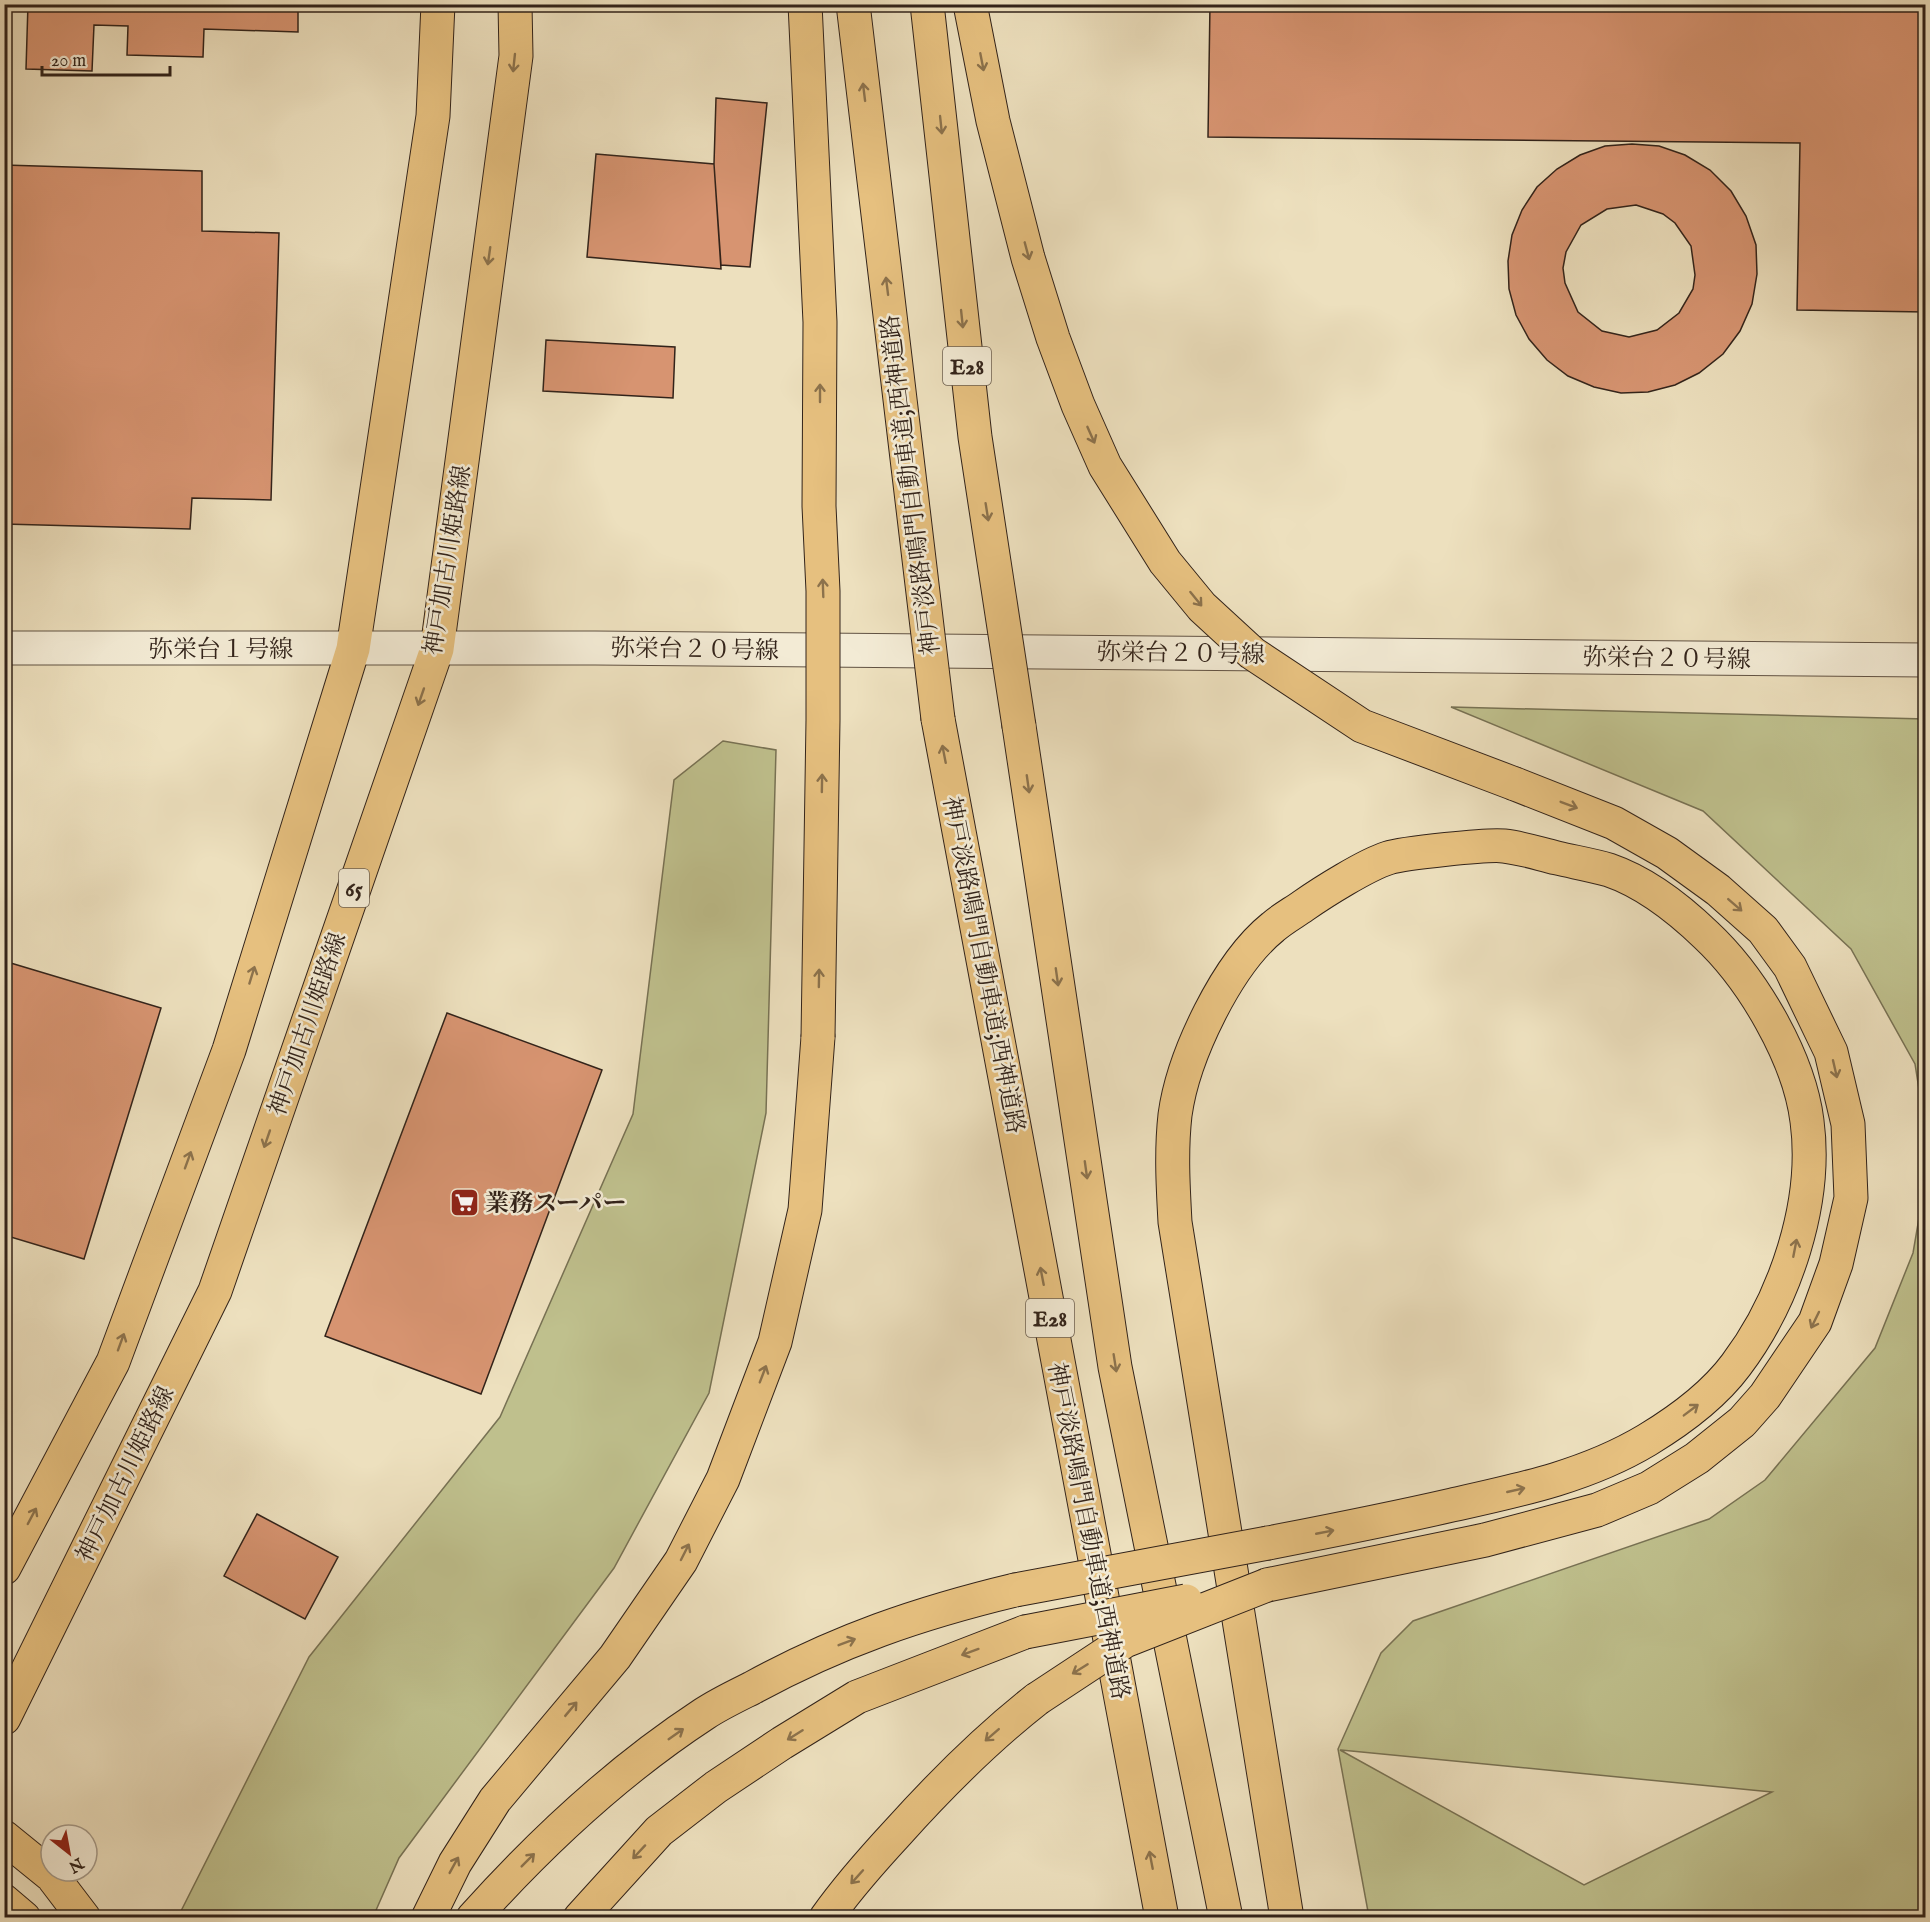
<svg xmlns="http://www.w3.org/2000/svg" width="1930" height="1922" viewBox="0 0 1930 1922" font-family="'IM FELL English','Noto Serif JP',serif">
  <style>
    .green { fill: #bfc08d; stroke: #787254; stroke-width: 1.5; fill-rule: evenodd }
    .building { fill: #d79471; stroke: #32231a; stroke-width: 1.5; fill-rule: evenodd }
    .lines { fill: none; stroke-linecap: round; stroke-linejoin: round }
    .minor-casing { stroke: #615243; stroke-width: 35 }
    .major-casing { stroke: #32231a; stroke-width: 35 }
    .highway-casing { stroke: #32231a; stroke-width: 35 }
    .minor { stroke: #f3ebd5; stroke-width: 33 }
    .major { stroke: #e6c07f; stroke-width: 33 }
    .highway { stroke: #e6c07f; stroke-width: 33 }
    .highway-bridge-casing { stroke: #32231a; stroke-width: 35; stroke-linecap: butt }
    .highway-bridge { stroke: #e6c07f; stroke-width: 33 }
    .oneway { stroke: #8c724c }
    .labels { text-anchor: middle; stroke-width: 5; stroke-linejoin: round; paint-order: stroke }
    .shield { fill: #f3ebd5; stroke: #6c5f52; stroke-width: 1.5 }
    .shield-label { font-size: 22px; font-weight: bold; fill: #32231a }
    .street-label { font-size: 24px; fill: #32231a; stroke: #f3ebd5 }
    .poi-label { font-size: 24px; font-weight: bold; fill: #32231a; stroke: #f3ebd5; text-anchor: start }
  </style>
  <rect width="100%" height="100%" fill="#ede0be"/>
  <filter id="stains"><feTurbulence type="fractalNoise" baseFrequency=".00333" numOctaves="4"/><feColorMatrix values="0 0 0 0 .2 0 0 0 0 .09 0 0 0 0 .02 0 0 0 .5 -.17"/></filter>
  <radialGradient id="worn" r=".72"><stop offset=".6" stop-color="#630" stop-opacity="0"/><stop offset="1" stop-color="#630" stop-opacity=".3"/></radialGradient>
  <!-- green -->
  <path class="green" d="M1451 707 1925 719V1128L1915 1064 1851 949 1703 811Z
    M723 741 776 750 766 1113 709 1393 614 1568 399 1858 373 1917H178L309 1657 500 1417 633 1114 674 780Z
    M1925 1183V1917H1369L1338 1749 1381 1653 1413 1621 1709 1519 1765 1480 1875 1348 1913 1253ZM1340 1750H1341L1772 1792 1584 1885Z"/>
  <!-- building -->
  <path class="building" d="M28 4H298V32L204 29 203 57 127 55 128 26 94 25 92 71 26 69Z
    M1210 4H1926V312L1797 310 1800 143 1208 137Z
    M716 98 767 103 750 267 721 265 714 164Z
    M1632 144 1659 146 1685 155 1710 170 1731 191 1746 216 1756 245 1757 274 1752 304 1740 331 1723 354 1699 373 1675 385 1648 392 1621 393 1594 387 1568 376 1547 360 1529 339 1516 315 1509 289 1508 261 1512 235 1522 210 1537 187 1557 169 1580 155 1605 146ZM1636 205 1663 214 1675 223 1691 246 1695 275 1693 289 1679 313 1657 330 1629 337 1602 331 1578 312 1565 283 1563 268 1566 252 1581 225 1607 209Z
    M596 154 714 164 721 269 587 257Z
    M4 165 202 171V231L279 233 271 500 192 498 190 529 4 524Z
    M546 340 675 347 673 398 543 391Z
    M4 961 161 1008 84 1259 4 1235Z
    M447 1013 602 1070 481 1394 325 1336Z
    M257 1514 338 1557 305 1619 224 1576Z"/>
  <g class="lines">
    <defs>
      <path id="minor" d="M4 648H595L1926 660"/>
      <path id="major" d="M4 1568 113 1362 229 1050 353 649 433 116 438 4
        M4 1718 215 1291 437 649 516 56 515 4"/>
      <path id="highway" d="M938 719 1162 1918
        M1019 726 1115 1367 1226 1918
        M1268 1543C1330 1531 1391 1519 1452 1505 1520 1490 1587 1476 1647 1440 1680 1420 1713 1396 1736 1365 1785 1300 1818 1203 1807 1121 1799 1057 1752 978 1706 935 1679 909 1644 882 1609 870 1592 865 1574 862 1557 858 1540 854 1522 848 1504 846 1489 844 1403 853 1388 858 1366 865 1323 892 1303 906 1293 913 1282 919 1273 927 1227 964 1183 1056 1175 1115 1171 1151 1173 1186 1175 1222L1287 1918
        M1267 1585 1485 1540 1597 1510 1649 1488 1697 1458 1742 1422 1765 1396 1815 1322 1836 1264 1851 1198 1848 1124 1831 1052 1790 967 1763 930 1718 890 1667 853 1614 823 1515 784
        M4 1837 52 1876 84 1918
        M4 1901 24 1918
        M428 1918 455 1863 495 1800 615 1657 681 1561 723 1479 775 1342 805 1210 818 1037
        M473 1918C542 1841 617 1771 704 1714 719 1704 736 1696 752 1688 838 1641 919 1613 1015 1590
        M580 1918 659 1831 716 1787 782 1743 857 1697 1025 1632
        M826 1918C848 1887 872 1860 897 1833 941 1784 986 1739 1037 1699"/>
    </defs>
    <!-- minor casing -->
    <use href="#minor" class="minor-casing"/>
    <!-- major casing -->
    <use href="#major" class="major-casing"/>
    <!-- highway casing -->
    <use href="#highway" class="highway-casing"/>
    <!-- minor -->
    <use href="#minor" class="minor"/>
    <!-- major -->
    <use href="#major" class="major"/>
    <!-- highway -->
    <use href="#highway" class="highway"/>
    <defs>
      <path id="highway-bridge" d="M805 4 820 322 819 506 823 591V720L818 1037
        M853 4 938 719
        M927 4 975 437 1019 726
        M970 4 993 121 1028 258 1053 338 1078 405 1105 466 1165 562 1202 607 1252 653 1362 726 1515 784
        M1015 1590 1268 1543
        M1025 1632 1186 1601
        M1037 1699 1125 1641 1267 1585"/>
    </defs>
    <!-- highway-bridge casing -->
    <use href="#highway-bridge" class="highway-bridge-casing"/>
    <!-- highway-bridge -->
    <use href="#highway-bridge" class="highway-bridge"/>
  </g>
  <!-- one-way arrows -->
  <defs><path id="oneway-shaft" d="M-6 0H5M1.5-3L5.5 0L1.5 3" fill="none" stroke-width="1.6" stroke-linecap="round" stroke-linejoin="round" transform="scale(1.5)"/></defs>
  <g class="oneway">
    <use href="#oneway-shaft" transform="translate(982 62) rotate(79)"/>
    <use href="#oneway-shaft" transform="translate(514 63) rotate(96)"/>
    <use href="#oneway-shaft" transform="translate(864 92) rotate(-97)"/>
    <use href="#oneway-shaft" transform="translate(941 125) rotate(84)"/>
    <use href="#oneway-shaft" transform="translate(1027 251) rotate(75)"/>
    <use href="#oneway-shaft" transform="translate(489 256) rotate(98)"/>
    <use href="#oneway-shaft" transform="translate(887 286) rotate(-97)"/>
    <use href="#oneway-shaft" transform="translate(962 319) rotate(84)"/>
    <use href="#oneway-shaft" transform="translate(820 393) rotate(-90)"/>
    <use href="#oneway-shaft" transform="translate(1091 435) rotate(66)"/>
    <use href="#oneway-shaft" transform="translate(987 512) rotate(81)"/>
    <use href="#oneway-shaft" transform="translate(823 588) rotate(-92)"/>
    <use href="#oneway-shaft" transform="translate(1196 599) rotate(51)"/>
    <use href="#oneway-shaft" transform="translate(421 697) rotate(109)"/>
    <use href="#oneway-shaft" transform="translate(944 754) rotate(-101)"/>
    <use href="#oneway-shaft" transform="translate(822 783) rotate(-89)"/>
    <use href="#oneway-shaft" transform="translate(1028 784) rotate(82)"/>
    <use href="#oneway-shaft" transform="translate(1569 805) rotate(21)"/>
    <use href="#oneway-shaft" transform="translate(1735 905) rotate(41)"/>
    <use href="#oneway-shaft" transform="translate(252 975) rotate(-73)"/>
    <use href="#oneway-shaft" transform="translate(1057 977) rotate(82)"/>
    <use href="#oneway-shaft" transform="translate(819 978) rotate(-89)"/>
    <use href="#oneway-shaft" transform="translate(1835 1069) rotate(77)"/>
    <use href="#oneway-shaft" transform="translate(267 1139) rotate(109)"/>
    <use href="#oneway-shaft" transform="translate(188 1160) rotate(-70)"/>
    <use href="#oneway-shaft" transform="translate(1086 1170) rotate(82)"/>
    <use href="#oneway-shaft" transform="translate(1795 1248) rotate(-79)"/>
    <use href="#oneway-shaft" transform="translate(1042 1276) rotate(-101)"/>
    <use href="#oneway-shaft" transform="translate(1815 1320) rotate(116)"/>
    <use href="#oneway-shaft" transform="translate(121 1342) rotate(-70)"/>
    <use href="#oneway-shaft" transform="translate(1115 1363) rotate(81)"/>
    <use href="#oneway-shaft" transform="translate(763 1374) rotate(-69)"/>
    <use href="#oneway-shaft" transform="translate(1691 1410) rotate(-37)"/>
    <use href="#oneway-shaft" transform="translate(1516 1490) rotate(-13)"/>
    <use href="#oneway-shaft" transform="translate(32 1516) rotate(-62)"/>
    <use href="#oneway-shaft" transform="translate(1325 1532) rotate(-11)"/>
    <use href="#oneway-shaft" transform="translate(685 1552) rotate(-63)"/>
    <use href="#oneway-shaft" transform="translate(847 1642) rotate(-21)"/>
    <use href="#oneway-shaft" transform="translate(970 1652) rotate(160)"/>
    <use href="#oneway-shaft" transform="translate(1080 1669) rotate(148)"/>
    <use href="#oneway-shaft" transform="translate(571 1709) rotate(-50)"/>
    <use href="#oneway-shaft" transform="translate(676 1734) rotate(-35)"/>
    <use href="#oneway-shaft" transform="translate(795 1735) rotate(148)"/>
    <use href="#oneway-shaft" transform="translate(992 1735) rotate(139)"/>
    <use href="#oneway-shaft" transform="translate(639 1852) rotate(133)"/>
    <use href="#oneway-shaft" transform="translate(528 1860) rotate(-45)"/>
    <use href="#oneway-shaft" transform="translate(1151 1860) rotate(-101)"/>
    <use href="#oneway-shaft" transform="translate(454 1865) rotate(-61)"/>
    <use href="#oneway-shaft" transform="translate(857 1877) rotate(132)"/>
  </g>
  <!-- icons -->
  <defs>
    <symbol id="supermarket-square" viewBox="-11 -11 22 22"><rect x="-9" y="-9" width="18" height="18" rx="4" fill="#8f2418" stroke="#f3ebd5"/><path d="M-6-5.5h2.5l.6 2H6L4.5 2H-2.5L-4.4-4H-6ZM-1.5 3.2a1.3 1.3 0 1 0 .1 0ZM3 3.2a1.3 1.3 0 1 0 .1 0Z" fill="#fff"/></symbol>
  </defs>
  <g fill-rule="evenodd">
    <use href="#supermarket-square" x="448" y="1186" width="33" height="33"/>
  </g>
  <g class="labels">
    <!-- shield labels -->
    <g class="shield">
      <rect x="943" y="347" width="48" height="38" rx="4.5"/>
      <rect x="339" y="869" width="30" height="38" rx="4.5"/>
      <rect x="1026" y="1299" width="48" height="38" rx="4.5"/>
    </g>
    <g class="shield-label">
      <text x="967" y="374">E28</text>
      <text x="354" y="896">65</text>
      <text x="1050" y="1326">E28</text>
    </g>
    <!-- street labels -->
    <g class="street-label">
      <text transform="translate(910 485) rotate(-97)" y="8">神戸淡路鳴門自動車道;西神道路</text>
      <text transform="translate(447 560) rotate(-81)" y="8">神戸加古川姫路線</text>
      <text x="221" y="657">弥栄台１号線</text>
      <text transform="translate(695 649) rotate(1)" y="8">弥栄台２０号線</text>
      <text transform="translate(1181 653) rotate(1)" y="8">弥栄台２０号線</text>
      <text transform="translate(1667 658) rotate(1)" y="8">弥栄台２０号線</text>
      <text transform="translate(984 965) rotate(79)" y="8">神戸淡路鳴門自動車道;西神道路</text>
      <text transform="translate(307 1024) rotate(-71)" y="8">神戸加古川姫路線</text>
      <text transform="translate(125 1474) rotate(-64)" y="8">神戸加古川姫路線</text>
      <text transform="translate(1089 1531) rotate(79)" y="8">神戸淡路鳴門自動車道;西神道路</text>
    </g>
    <!-- poi labels -->
    <g class="poi-label">
      <text x="485" y="1211">業務スーパー</text>
    </g>
  </g>
  <!-- margin -->
  <rect width="1930" height="1922" fill="none" stroke="#ede0be" stroke-width="24"/>
  <rect x="6" y="6" width="1918" height="1910" fill="none" stroke="#32231a" stroke-width="3"/>
  <rect x="12" y="12" width="1906" height="1898" fill="none" stroke="#32231a" stroke-width="1.5"/>
  <!-- north arrow -->
  <g transform="translate(69 1853) rotate(149)"><circle r="28" fill="#f3ebd5" stroke="#a69b8a" stroke-width="1.5"/>
  <path d="M0-4.5L10 22L0 15L-10 22Z" fill="#8f2418"/>
  <text y="-9" font-size="16" font-weight="bold" text-anchor="middle" fill="#32231a">N</text>
  </g>
  <!-- scale -->
  <path d="M42 66v9h128v-9" fill="none" stroke="#32231a" stroke-width="3"/>
  <text x="51" y="66" font-size="18" fill="#32231a" stroke="#f3ebd5" stroke-width="4.5" paint-order="stroke">20 m</text>
  <rect width="100%" height="100%" filter="url(#stains)"/>
  <rect width="100%" height="100%" fill="url(#worn)"/>
</svg>
